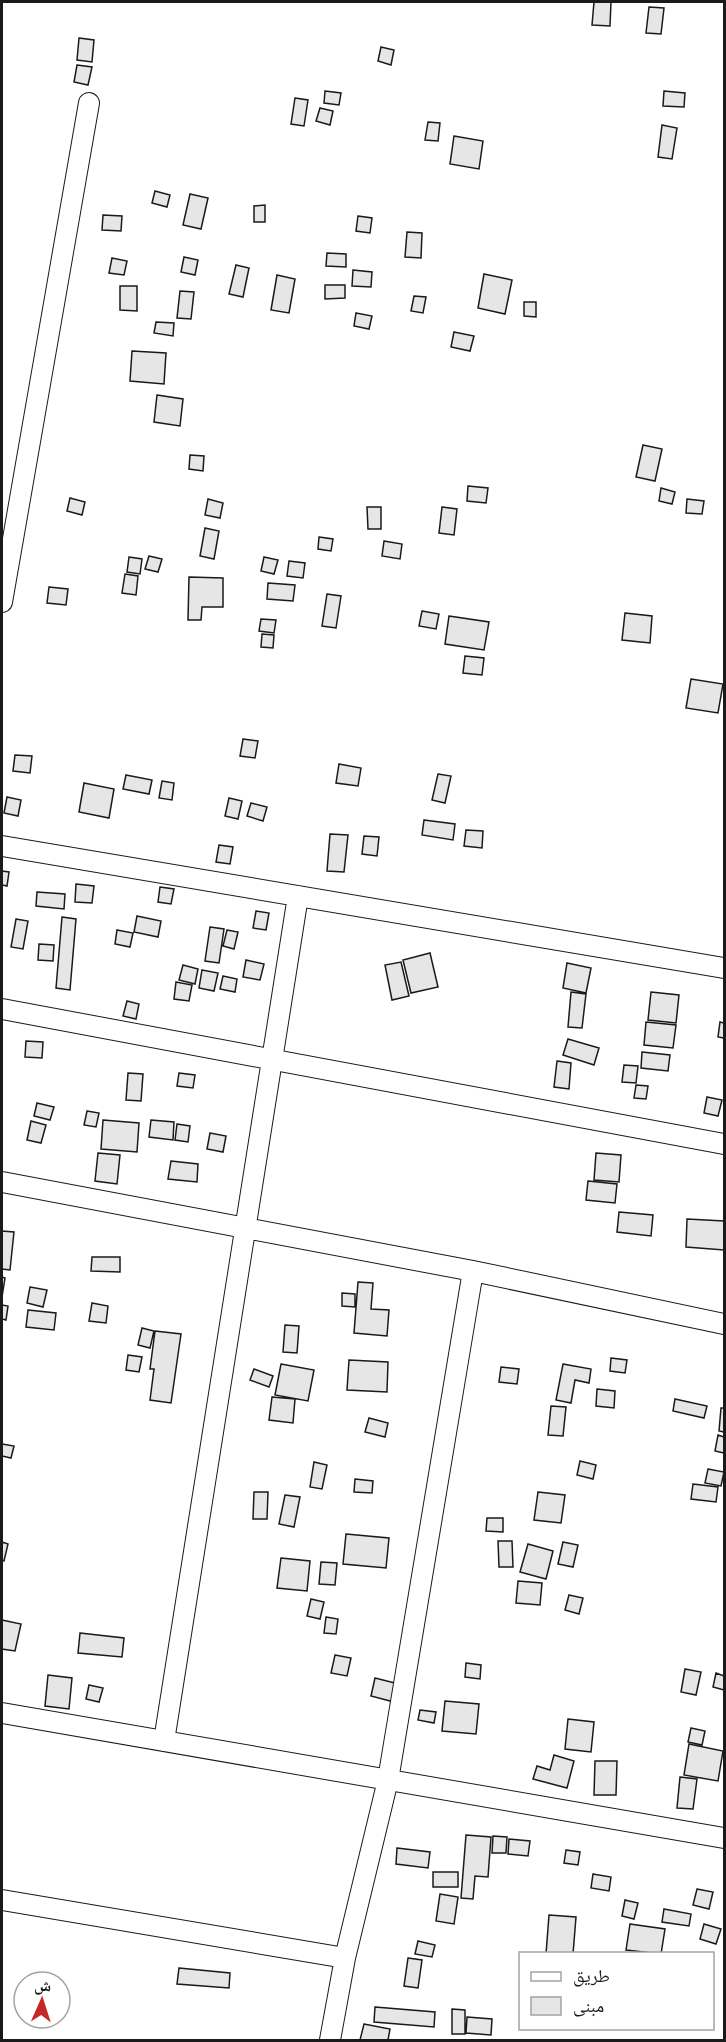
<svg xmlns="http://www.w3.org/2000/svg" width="726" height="2042" viewBox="0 0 726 2042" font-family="Arial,'Noto Naskh Arabic',sans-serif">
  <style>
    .building { fill: #e6e6e6; stroke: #1a1a1a; stroke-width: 1.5 }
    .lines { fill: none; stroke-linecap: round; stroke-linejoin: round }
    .street-casing { stroke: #1a1a1a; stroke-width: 22 }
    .street { stroke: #fff; stroke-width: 20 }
  </style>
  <rect width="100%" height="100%" fill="#fff"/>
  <!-- building -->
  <path class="building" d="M594 2H611L610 26 592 25Z
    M649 7 664 8 661 34 646 33Z
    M79 38 94 40 92 62 77 60Z
    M381 47 394 50 391 65 378 61Z
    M77 65 92 67 88 85 74 82Z
    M325 91 341 93 339 105 324 103Z
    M664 91 685 93 684 107 663 106Z
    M295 98 308 100 304 126 291 124Z
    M320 108 333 111 330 125 316 121Z
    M428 122 440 123 438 141 425 140Z
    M662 125 677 128 672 159 658 157Z
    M454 136 483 141 479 169 450 164Z
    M155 191 170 195 167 207 152 203Z
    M190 194 208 198 201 229 183 225Z
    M265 205V222H254V206Z
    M103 215 122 216 121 231 102 230Z
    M358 216 372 218 370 233 356 231Z
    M407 232 422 233 421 258 405 257Z
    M327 253 346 254V267L326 266Z
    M184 257 198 260 195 275 181 272Z
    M112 258 127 261 124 275 109 273Z
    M236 265 249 268 243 297 229 294Z
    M353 270 372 272 371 287 352 286Z
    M484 274 512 280 505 314 478 308Z
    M277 275 295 279 289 313 271 310Z
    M325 285H345V298L325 299Z
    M120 286H137V311L120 310Z
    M180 291 194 292 191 319 177 318Z
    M414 296 426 297 423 313 411 311Z
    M524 302H536V317L524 316Z
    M356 313 372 316 369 329 354 326Z
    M156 322 174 323 173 336 154 333Z
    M454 332 474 336 470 351 451 347Z
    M132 351 166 353 164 384 130 381Z
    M157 395 183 399 180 426 154 422Z
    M643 445 662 449 655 481 636 477Z
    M190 455 204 456 203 471 189 469Z
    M468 486 488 488 486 503 467 501Z
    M661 488 675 492 672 504 659 501Z
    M70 498 85 502 82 515 67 511Z
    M208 499 223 503 220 518 205 515Z
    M687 499 704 501 702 514 686 513Z
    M367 507H381V529H368Z
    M442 507 457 509 454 535 439 533Z
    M205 528 219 531 214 559 200 556Z
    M319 537 333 539 331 551 318 549Z
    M384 541 402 544 400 559 382 556Z
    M149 556 162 559 158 572 145 569Z
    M129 557 142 559 140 574 127 572Z
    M264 557 278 560 274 574 261 571Z
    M289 561 305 563 303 578 287 576Z
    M125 574 138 576 136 595 122 593Z
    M189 577 223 578V607H202L201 620H188Z
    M268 583 295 585 293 601 267 599Z
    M49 587 68 589 66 605 47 603Z
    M327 594 341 596 336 628 322 626Z
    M422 611 439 614 436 629 419 626Z
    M625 613 652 616 650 643 622 640Z
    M449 616 489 622 484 650 445 644Z
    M261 619 276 620 274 633 259 631Z
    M262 634 274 635 273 648 261 647Z
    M465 656 484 658 482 675 463 673Z
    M691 679 723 684 718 713 686 708Z
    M243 739 258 741 255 758 240 756Z
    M15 755 32 756 30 773 13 771Z
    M339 764 361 768 358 786 336 783Z
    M438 774 451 776 445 803 432 800Z
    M126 775 152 780 149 794 123 789Z
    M162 781 174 783 172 800 159 798Z
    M84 783 114 789 109 818 79 812Z
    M7 797 21 800 18 816 4 813Z
    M229 798 242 801 238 819 225 816Z
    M251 803 267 807 263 821 247 816Z
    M424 820 455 824 453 840 422 835Z
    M466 830 483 831 482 848 464 846Z
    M330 834 348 835 344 872 327 871Z
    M364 836 379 837 377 856 362 854Z
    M219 845 233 847 230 864 216 862Z
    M2 871 9 872 7 886 2 885Z
    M76 884 94 886 92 903 75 902Z
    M160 887 174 889 171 904 158 902Z
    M37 892 65 894 64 909 36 906Z
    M256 911 269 913 266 930 253 928Z
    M137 916 161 921 158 937 134 932Z
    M62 917 76 919 70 990 56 988Z
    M16 919 28 921 23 949 11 947Z
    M210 927 224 929 219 963 205 961Z
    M117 930 133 933 130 947 115 944Z
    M227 930 238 932 234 949 223 946Z
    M39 944 54 945 53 961 38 960Z
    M430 953 438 987 411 993 403 960Z
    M246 960 264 964 260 980 243 977Z
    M401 962 409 996 392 1000 385 965Z
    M567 963 591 968 586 993 563 988Z
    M183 965 198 969 195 984 179 980Z
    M202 970 218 973 214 991 199 988Z
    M223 976 237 979 235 992 220 989Z
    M176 982 192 985 189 1001 174 999Z
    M571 992 586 994 582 1028 568 1027Z
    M651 992 679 995 676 1023 648 1020Z
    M127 1001 139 1004 136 1019 123 1016Z
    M646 1022 676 1025 673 1048 644 1045Z
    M720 1022 724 1023V1038L718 1037Z
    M568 1039 599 1048 594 1065 563 1055Z
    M26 1041 43 1042 42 1058 25 1057Z
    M642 1052 670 1055 668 1071 641 1068Z
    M557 1061 571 1063 569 1089 554 1087Z
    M624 1065 638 1066 636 1083 622 1082Z
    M128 1073 143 1074 141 1101 126 1100Z
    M179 1073 195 1075 193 1088 177 1086Z
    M636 1085 648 1086 646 1099 634 1098Z
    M707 1097 722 1100 718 1116 704 1113Z
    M37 1103 54 1107 50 1120 34 1116Z
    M87 1111 99 1113 96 1127 84 1125Z
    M103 1120 139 1123 137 1152 101 1149Z
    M151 1120 174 1122 173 1140 149 1137Z
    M31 1121 46 1125 41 1143 27 1140Z
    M177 1124 190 1126 188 1142 175 1140Z
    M210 1133 226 1136 223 1152 207 1149Z
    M98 1153 120 1155 117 1184 95 1181Z
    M596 1153 621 1155 619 1182 594 1180Z
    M171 1161 198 1164 197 1182 168 1179Z
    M588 1181 617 1184 615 1203 586 1200Z
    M619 1212 653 1215 651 1236 617 1232Z
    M687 1219 724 1221V1250L686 1247Z
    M2 1231 14 1232 10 1270 2 1269Z
    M92 1257H120V1272L91 1271Z
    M2 1277 5 1278 2 1297Z
    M358 1282 373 1283 371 1309 389 1310 387 1336 354 1333Z
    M30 1287 47 1290 43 1307 27 1303Z
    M342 1293 355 1294V1307L342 1306Z
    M92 1303 108 1306 106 1323 89 1321Z
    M2 1305 8 1306 6 1320 2 1319Z
    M28 1310 56 1313 54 1330 26 1327Z
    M285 1325 299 1326 297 1353 283 1352Z
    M142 1328 154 1331 150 1348 138 1345Z
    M155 1331 181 1334 171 1403 150 1400 154 1369H150Z
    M128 1355 142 1357 139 1372 126 1370Z
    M611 1358 627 1360 625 1373 610 1371Z
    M349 1360 388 1362 387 1392 347 1390Z
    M281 1364 314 1370 308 1401 275 1395Z
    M563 1364 591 1369 589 1383 575 1380 571 1403 556 1400Z
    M501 1367 519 1369 517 1384 499 1382Z
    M254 1369 273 1376 269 1387 250 1380Z
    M597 1389 615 1391 614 1408 596 1406Z
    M272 1397 295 1399 293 1423 269 1420Z
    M675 1399 707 1406 704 1418 673 1411Z
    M551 1406 566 1407 563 1436 548 1435Z
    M721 1408H724V1432L719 1431Z
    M369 1418 388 1423 385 1437 365 1432Z
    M718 1435 724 1437V1453L715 1451Z
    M2 1444 14 1446 11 1458 2 1456Z
    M580 1461 596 1465 593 1479 577 1475Z
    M314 1462 327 1465 322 1489 310 1487Z
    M708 1469 724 1472 721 1486 705 1483Z
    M355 1479 373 1481 372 1493 354 1492Z
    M693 1484 718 1487 716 1502 691 1499Z
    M254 1492H268L267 1519H253Z
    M538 1492 565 1495 561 1523 534 1520Z
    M285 1495 300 1497 294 1527 279 1524Z
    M487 1518H503V1532L486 1531Z
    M346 1534 389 1538 386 1568 343 1564Z
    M498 1541H512L513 1567H499Z
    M2 1542 8 1544 4 1561 2 1560Z
    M563 1542 578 1545 573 1567 558 1564Z
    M528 1544 553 1551 546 1579 520 1572Z
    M281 1558 310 1561 307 1591 277 1588Z
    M321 1562 337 1563 335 1585 319 1584Z
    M518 1581 542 1583 540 1605 516 1603Z
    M569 1595 583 1598 579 1614 565 1610Z
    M311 1599 324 1602 320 1619 307 1616Z
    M326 1617 338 1619 336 1634 324 1633Z
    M2 1620 21 1624 15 1651 2 1649Z
    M80 1633 124 1638 122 1657 78 1653Z
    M335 1655 351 1658 347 1676 331 1673Z
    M466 1663 481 1665 480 1679 465 1677Z
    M685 1669 701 1672 696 1695 681 1692Z
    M716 1673 724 1676V1690L713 1687Z
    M48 1675 72 1678 69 1709 45 1706Z
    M375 1678 399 1684 394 1702 371 1696Z
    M89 1685 103 1688 99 1702 86 1699Z
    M445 1701 479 1704 476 1734 442 1731Z
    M420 1710 436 1712 434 1723 418 1720Z
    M568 1719 594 1722 591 1752 565 1749Z
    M691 1728 705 1731 702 1745 688 1742Z
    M689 1744 723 1751 718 1781 684 1775Z
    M554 1755 574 1761 567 1788 533 1779 537 1766 550 1770Z
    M595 1761H617L616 1795H594Z
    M680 1777 697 1779 693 1809 677 1808Z
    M466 1835 491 1837 488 1877 475 1876 473 1899 461 1898Z
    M493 1836 507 1837 506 1853H492Z
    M509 1839 530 1841 528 1856 508 1854Z
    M397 1848 430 1852 428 1868 396 1864Z
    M566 1850 580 1852 578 1865 564 1863Z
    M433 1872H458V1887H433Z
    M593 1874 611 1877 609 1891 591 1888Z
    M697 1889 713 1892 709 1909 693 1905Z
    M440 1894 458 1897 454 1924 436 1921Z
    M625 1900 638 1903 634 1919 622 1916Z
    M664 1909 691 1914 689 1926 662 1922Z
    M549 1915 576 1917 573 1954H546Z
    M630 1924 665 1929 661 1954 626 1950Z
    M704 1924 721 1929 716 1944 700 1939Z
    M418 1941 435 1945 432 1957 415 1954Z
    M408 1958 422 1960 418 1988 404 1986Z
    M179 1968 230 1973 229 1988 177 1984Z
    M375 2007 435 2012 434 2027 374 2022Z
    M452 2009 465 2010V2034H452Z
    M467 2017 492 2019 491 2035 466 2033Z
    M364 2024 390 2029 388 2040H360Z"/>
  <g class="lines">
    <defs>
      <path id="street" d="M2 602 89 103
        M2 846 724 968
        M2 1009 724 1144
        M2 1182 473 1271 724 1324
        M2 1713 724 1838
        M164 1741 298 896
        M2 1900 345 1958
        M330 2040 345 1958 388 1780 473 1271"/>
    </defs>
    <!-- street casing -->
    <use href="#street" class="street-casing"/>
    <!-- street -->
    <use href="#street" class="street"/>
  </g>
  <!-- border -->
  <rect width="726" height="2042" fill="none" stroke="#1a1a1a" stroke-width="6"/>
  <!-- legend -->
  <rect x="519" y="1952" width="195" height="78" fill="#ffffff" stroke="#a3a3a3" stroke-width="1.5"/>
  <rect x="531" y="1972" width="30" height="9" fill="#ffffff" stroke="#a3a3a3" stroke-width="1.5"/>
  <text x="573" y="1982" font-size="18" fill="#1a1a1a">طريق</text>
  <rect x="531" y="1997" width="30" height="18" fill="#e6e6e6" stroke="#a3a3a3" stroke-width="1.5"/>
  <text x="573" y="2012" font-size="18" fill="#1a1a1a">مبنى</text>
  <!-- north arrow -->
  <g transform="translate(42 2000) rotate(3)"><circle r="28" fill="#ffffff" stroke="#a3a3a3" stroke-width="1.5"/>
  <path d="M0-4.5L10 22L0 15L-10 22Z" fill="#c62828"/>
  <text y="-9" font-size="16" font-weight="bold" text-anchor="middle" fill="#1a1a1a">ش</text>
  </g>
</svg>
